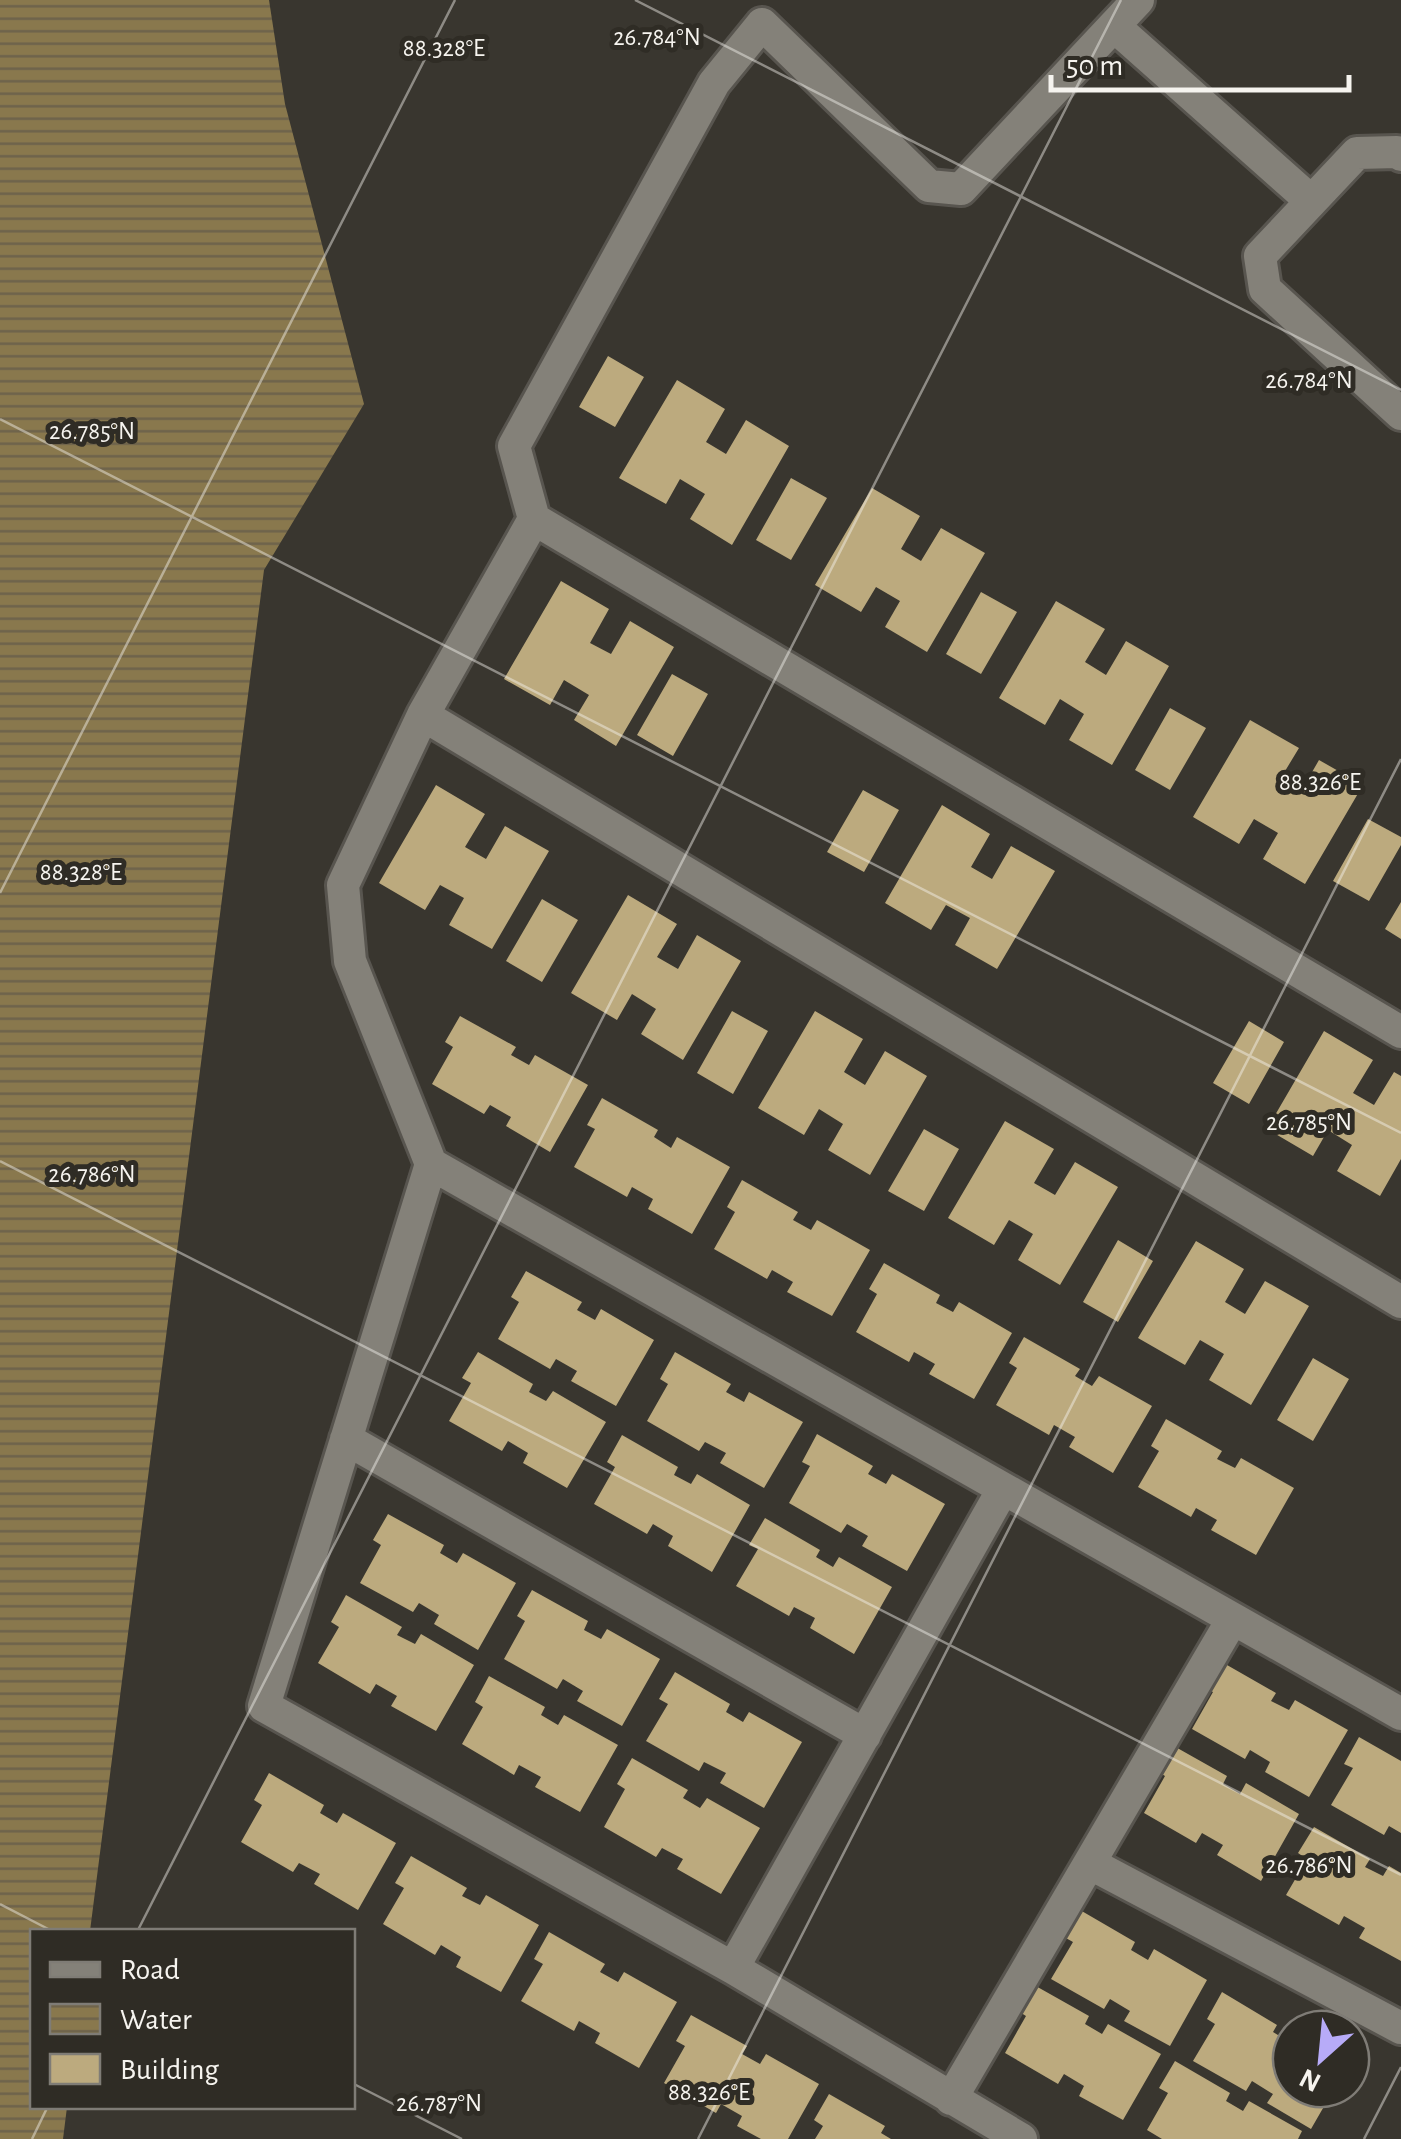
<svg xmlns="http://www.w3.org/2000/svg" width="1401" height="2139" viewBox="0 0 1401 2139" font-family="'Alegreya Sans',sans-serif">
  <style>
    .water { fill: url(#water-rules) }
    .building { fill: #bcaa7e }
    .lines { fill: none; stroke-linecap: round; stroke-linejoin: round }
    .street-casing { stroke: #58554f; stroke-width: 38 }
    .street { stroke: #848179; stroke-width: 32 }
    .ticks { fill: none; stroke: #f6f4ef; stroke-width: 2.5; stroke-opacity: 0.45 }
    .ticks-label { font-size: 25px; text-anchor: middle; fill: #f6f4ef; stroke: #2f2c25; stroke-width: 10; stroke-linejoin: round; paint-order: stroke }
  </style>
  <defs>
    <pattern id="water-rules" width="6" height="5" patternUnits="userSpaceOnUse" patternTransform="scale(2.5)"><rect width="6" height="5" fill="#89784d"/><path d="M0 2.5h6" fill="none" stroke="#6d634b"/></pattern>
  </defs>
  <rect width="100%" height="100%" fill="#39362f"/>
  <!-- water -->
  <path class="water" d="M0 0H269L285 104 364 404 264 570 90 1931 32 1932V2106L67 2107 63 2139H0Z"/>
  <!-- building -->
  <path class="building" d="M608 356 644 377 615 427 579 407Z
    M677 380 725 409 706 442 726 454 746 420 789 446 732 545 690 519 705 494 680 479 666 504 619 478Z
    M791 478 827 498 791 560 756 540Z
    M872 488 920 516 901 549 921 561 941 528 985 553 927 652 885 627 900 601 876 587 861 612 815 585Z
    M561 581 609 609 590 643 611 654 630 621 674 647 616 746 574 720 589 695 564 680 550 705 504 679Z
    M981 592 1017 612 981 674 946 654Z
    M1056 601 1105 629 1085 662 1106 675 1126 641 1169 666 1112 765 1069 740 1084 714 1060 699 1045 725 999 698Z
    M672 674 708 694 673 756 637 735Z
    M1170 708 1206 728 1170 790 1135 770Z
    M1250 720 1299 748 1279 781 1300 793 1319 760 1363 785 1305 884 1263 859 1278 833 1254 819 1239 844 1193 817Z
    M436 785 485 814 465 847 486 859 505 826 549 851 492 949 449 925 464 898 440 885 425 910 379 883Z
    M863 790 899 810 864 872 827 852Z
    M942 805 990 834 971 867 992 879 1011 846 1055 871 997 969 955 945 970 918 946 905 931 930 885 903Z
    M1368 819 1401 837V845L1369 901 1333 881Z
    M628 895 677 924 657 957 678 969 697 935 741 961 683 1060 641 1034 656 1009 632 994 617 1020 571 993Z
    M542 899 578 920 542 982 506 961Z
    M1401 902V939L1385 929Z
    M732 1011 768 1031 733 1094 697 1073Z
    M815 1011 863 1039 844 1072 865 1085 885 1051 927 1076 870 1175 828 1150 843 1124 819 1109 804 1135 758 1108Z
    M460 1016 516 1047 511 1055 529 1065 535 1055 588 1085 550 1152 506 1126 511 1117 490 1105 484 1114 432 1084 453 1047 445 1042Z
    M1249 1021 1284 1042 1249 1104 1213 1083Z
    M1324 1031 1373 1060 1353 1093 1374 1105 1394 1072 1401 1076V1159L1380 1196 1337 1171 1352 1145 1328 1130 1313 1156 1267 1129Z
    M602 1098 658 1130 654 1137 671 1148 677 1137 730 1167 692 1234 648 1209 653 1199 632 1187 627 1197 574 1167 595 1129 587 1125Z
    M1005 1121 1054 1149 1034 1183 1055 1195 1075 1162 1118 1187 1060 1285 1018 1260 1033 1234 1009 1220 994 1245 948 1218Z
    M924 1129 959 1149 924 1211 888 1191Z
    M742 1180 798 1212 793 1220 811 1230 817 1220 870 1250 832 1316 787 1292 793 1282 772 1270 767 1279 714 1249 735 1212 727 1207Z
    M1118 1240 1153 1261 1118 1322 1083 1302Z
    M1196 1241 1244 1269 1225 1302 1245 1314 1265 1281 1309 1306 1251 1405 1209 1380 1224 1354 1200 1340 1185 1365 1138 1338Z
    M884 1263 940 1295 936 1303 953 1312 959 1302 1012 1333 974 1399 929 1374 935 1364 914 1352 909 1362 856 1332 877 1294 869 1289Z
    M526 1271 582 1302 577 1310 595 1320 601 1309 654 1340 616 1406 571 1381 577 1371 556 1359 550 1369 498 1339 519 1302 511 1297Z
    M1024 1337 1080 1369 1075 1376 1092 1386 1099 1376 1152 1406 1113 1473 1069 1447 1075 1437 1054 1425 1049 1435 996 1405 1017 1368 1009 1363Z
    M478 1352 533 1384 529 1392 546 1401 553 1391 606 1422 567 1488 523 1463 528 1453 508 1441 502 1451 449 1421 471 1383 462 1378Z
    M675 1352 731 1384 726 1392 744 1402 749 1392 803 1422 764 1488 720 1463 726 1453 705 1442 699 1451 647 1421 668 1384 660 1379Z
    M1313 1358 1349 1379 1313 1441 1277 1420Z
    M1166 1419 1222 1451 1217 1459 1235 1468 1241 1458 1294 1488 1256 1555 1211 1530 1217 1520 1196 1508 1191 1517 1138 1487 1159 1451 1151 1446Z
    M817 1434 873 1466 868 1474 886 1484 892 1474 945 1504 907 1571 862 1546 868 1536 847 1524 841 1533 789 1503 810 1466 802 1462Z
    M622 1435 678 1467 674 1475 691 1484 697 1474 750 1505 712 1572 668 1546 673 1536 653 1524 647 1534 594 1504 615 1467 607 1462Z
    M388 1514 444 1545 440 1553 457 1563 463 1553 516 1583 478 1650 434 1624 439 1615 419 1603 413 1612 360 1583 381 1545 373 1540Z
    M765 1518 820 1550 816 1557 833 1567 839 1557 892 1587 854 1654 810 1628 815 1618 794 1607 789 1616 736 1586 758 1549 749 1545Z
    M532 1590 588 1621 584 1630 601 1639 607 1629 660 1659 622 1726 577 1701 583 1691 563 1679 557 1689 504 1659 525 1621 517 1616Z
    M346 1595 402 1627 397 1635 415 1644 421 1634 474 1665 436 1731 391 1706 397 1696 376 1684 370 1694 318 1663 339 1627 331 1622Z
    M1220 1661 1276 1693 1271 1701 1289 1710 1295 1700 1348 1730 1309 1797 1265 1772 1270 1762 1250 1750 1245 1759 1192 1729 1213 1692 1204 1688Z
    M675 1672 730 1704 726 1712 743 1722 749 1712 802 1742 764 1808 720 1783 726 1773 704 1762 699 1771 646 1741 668 1704 659 1699Z
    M489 1676 545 1707 541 1715 558 1725 564 1715 618 1745 580 1812 535 1787 541 1777 519 1765 514 1775 462 1744 483 1707 475 1702Z
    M1359 1737 1401 1761V1833L1389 1826 1384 1835 1331 1805 1353 1768 1344 1764Z
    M1172 1745 1227 1776 1223 1784 1240 1794 1246 1783 1299 1814 1261 1881 1217 1855 1223 1845 1202 1833 1196 1843 1144 1813 1165 1776 1157 1771Z
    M632 1758 688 1790 683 1798 700 1808 707 1798 760 1828 721 1894 677 1869 683 1859 662 1848 656 1857 604 1827 625 1789 617 1784Z
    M269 1773 324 1805 320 1813 337 1823 343 1813 396 1843 358 1910 314 1884 320 1874 299 1863 293 1872 241 1842 262 1805 254 1800Z
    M1314 1827 1370 1859 1365 1867 1383 1876 1389 1866 1401 1873V1961L1359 1938 1365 1928 1344 1916 1339 1925 1286 1895 1307 1859 1298 1853Z
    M411 1856 467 1888 462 1896 480 1905 486 1895 539 1925 501 1992 456 1967 461 1957 441 1945 435 1955 383 1924 404 1888 395 1883Z
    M1080 1910 1135 1942 1131 1950 1148 1960 1154 1949 1207 1980 1170 2046 1124 2021 1130 2011 1110 1999 1104 2009 1051 1979 1073 1942 1064 1937Z
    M549 1932 605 1964 600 1972 618 1982 624 1972 677 2002 639 2068 595 2043 600 2033 579 2021 574 2031 521 2001 543 1964 534 1959Z
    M1034 1985 1089 2016 1085 2024 1102 2034 1108 2024 1161 2054 1123 2120 1079 2096 1084 2086 1064 2074 1058 2084 1005 2053 1026 2016 1018 2011Z
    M1222 1992 1277 2025 1273 2032 1291 2043V2089H1334L1311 2129 1267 2103 1273 2094 1252 2081 1246 2091 1193 2061 1215 2024 1207 2019Z
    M691 2015 747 2046 742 2054 760 2064 766 2054 819 2084 788 2139H761L737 2126 742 2116 721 2104 716 2113 664 2083 685 2046 676 2041Z
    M1175 2061 1230 2093 1226 2101 1243 2111 1249 2101 1302 2131 1298 2139H1162L1147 2130 1168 2093 1159 2088Z
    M829 2094 885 2126 881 2133 891 2139H815L823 2126 814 2120Z"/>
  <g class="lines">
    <defs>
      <path id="street" d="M1138 0 961 189 929 186 762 24 714 83 514 446 534 519 1401 1032
        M1114 26 1310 200
        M1401 155 1397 152 1357 153 1260 256 1265 289 1401 414
        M534 519 423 715 343 885 350 961 431 1164 1401 1714
        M423 715 1401 1302
        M431 1164 264 1706 733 1968 1021 2139
        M346 1439 865 1735
        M1091 1864 1401 2028
        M733 1968 1003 1489
        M951 2099 1232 1620"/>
    </defs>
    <!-- street casing -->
    <use href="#street" class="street-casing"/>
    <!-- street -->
    <use href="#street" class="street"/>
  </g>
  <!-- ticks -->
  <path class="ticks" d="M635 0 1401 390M0 419 1401 1133M0 893 455 0M0 1161 1401 1875M0 1904 54 1932M137 1932 1121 0M352 2083 462 2139M32 2139 48 2106M698 2139 1401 759M1364 2139 1401 2067"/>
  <g class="ticks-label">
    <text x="657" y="45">26.784°N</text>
    <text x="444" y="56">88.328°E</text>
    <text x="1309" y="388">26.784°N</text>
    <text x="92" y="439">26.785°N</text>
    <text x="1320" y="790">88.326°E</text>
    <text x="81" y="880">88.328°E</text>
    <text x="1309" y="1130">26.785°N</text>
    <text x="92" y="1182">26.786°N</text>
    <text x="1309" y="1873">26.786°N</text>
    <text x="709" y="2100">88.326°E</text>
    <text x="439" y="2111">26.787°N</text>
  </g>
  <!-- legend -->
  <rect x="30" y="1929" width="325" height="180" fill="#2f2c25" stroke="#7f7c76" stroke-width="2.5"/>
  <rect x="50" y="1962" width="50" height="15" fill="#848179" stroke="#7f7c76" stroke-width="2.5"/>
  <text x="120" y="1979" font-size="30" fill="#f6f4ef">Road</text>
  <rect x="50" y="2004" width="50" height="30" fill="url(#water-rules)" stroke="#7f7c76" stroke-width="2.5"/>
  <text x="120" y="2029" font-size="30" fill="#f6f4ef">Water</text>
  <rect x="50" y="2054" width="50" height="30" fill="#bcaa7e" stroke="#7f7c76" stroke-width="2.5"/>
  <text x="120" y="2079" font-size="30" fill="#f6f4ef">Building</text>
  <!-- north arrow -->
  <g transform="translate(1321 2059) rotate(207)"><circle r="48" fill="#2f2c25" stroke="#7f7c76" stroke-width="2.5"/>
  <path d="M0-8L18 38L0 25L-18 38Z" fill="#b7abf8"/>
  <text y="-15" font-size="28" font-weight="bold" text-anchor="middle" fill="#f6f4ef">N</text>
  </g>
  <!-- scale -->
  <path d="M1051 75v15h298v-15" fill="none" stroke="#f6f4ef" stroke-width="5"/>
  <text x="1066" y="75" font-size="30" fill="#f6f4ef" stroke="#2f2c25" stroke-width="8" paint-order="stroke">50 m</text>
</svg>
